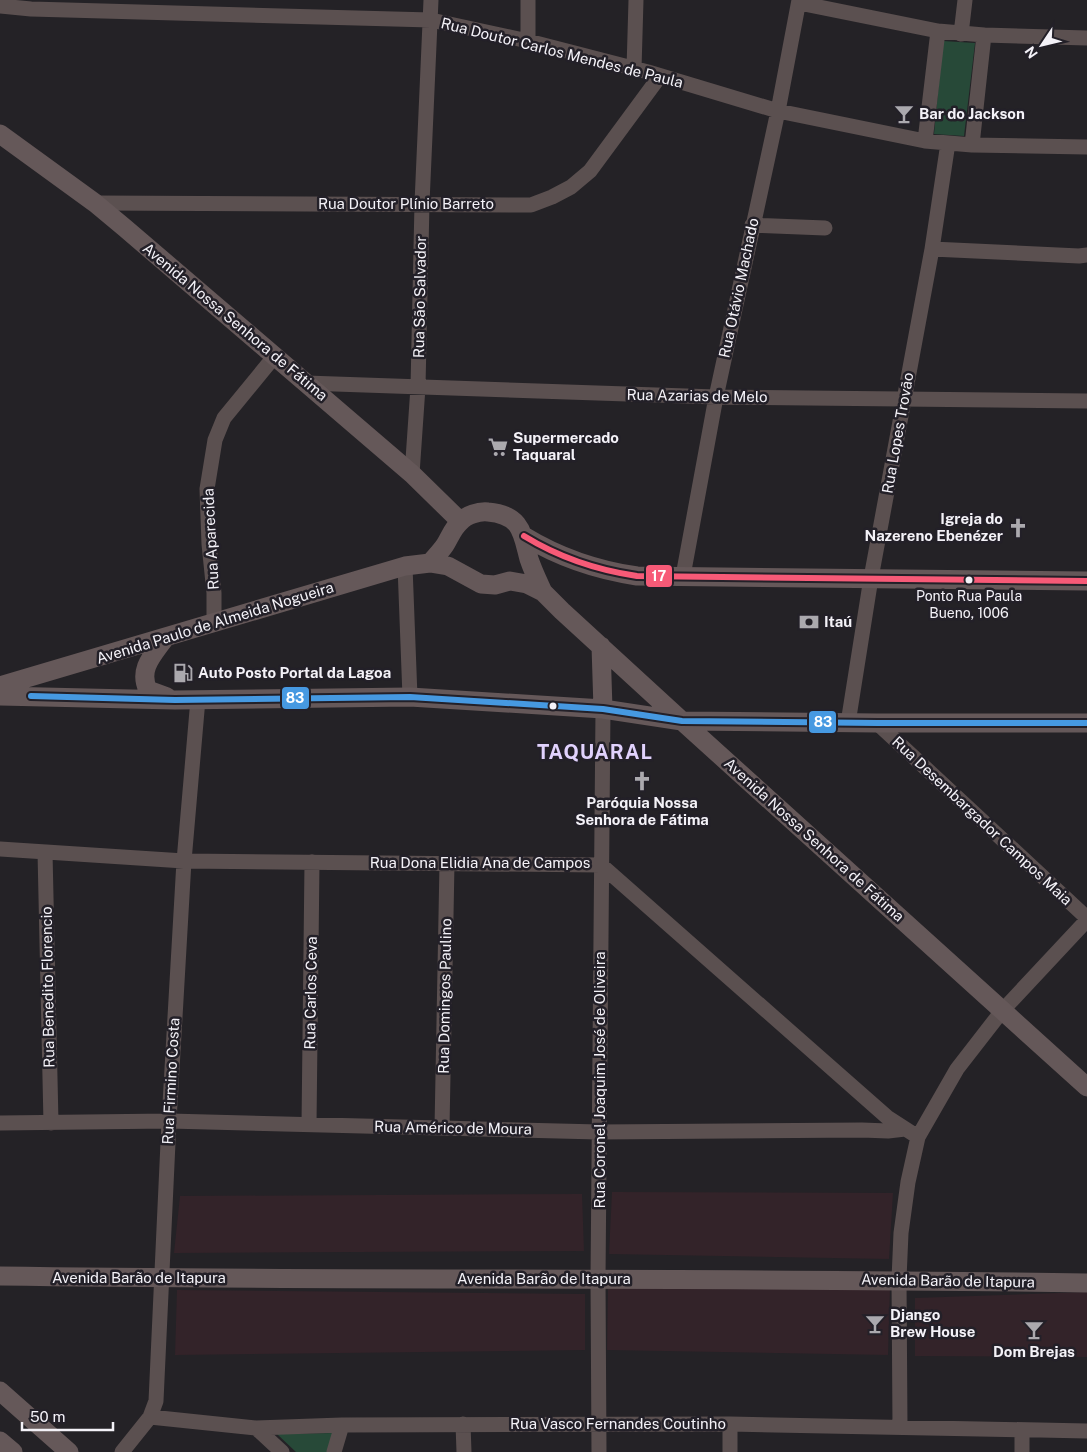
<svg xmlns="http://www.w3.org/2000/svg" width="1087" height="1452" viewBox="0 0 1087 1452" font-family="'Public Sans',sans-serif">
  <style>
    .commercial { fill: #332329 }
    .green { fill: #274938 }
    .lines { fill: none; stroke-linecap: round; stroke-linejoin: round }
    .minor { stroke: #5b5050; stroke-width: 15 }
    .major { stroke: #655859; stroke-width: 19 }
    .bus-1-casing { stroke: #232028; stroke-width: 10 }
    .bus-2-casing { stroke: #232028; stroke-width: 10 }
    .bus-1 { stroke: #f75a77; stroke-width: 6 }
    .bus-2 { stroke: #4699e1; stroke-width: 6 }
    .bus-dot { fill: #f4f2f8; stroke: #232028; stroke-width: 2 }
    .labels { text-anchor: middle; stroke-width: 5; stroke-linejoin: round; paint-order: stroke }
    .bus-label { font-size: 14px; fill: #f4f2f8; stroke: #232028 }
    .street-label { font-size: 15px; fill: #f4f2f8; stroke: #232028 }
    .poi-label { font-size: 15px; font-weight: bold; fill: #f4f2f8; stroke: #232028; text-anchor: start }
    .district-label { font-size: 20px; font-weight: bold; letter-spacing: 1px; fill: #e1d2fd; stroke: #232028 }
    .line-badge { stroke: #232028; stroke-width: 2 }
    .badge-label { font-size: 14px; text-anchor: middle; font-weight: bold; fill: #fff }
  </style>
  <rect width="100%" height="100%" fill="#242226"/>
  <!-- commercial -->
  <path class="commercial" d="M612 1192 893 1193 889 1259 609 1254Z
    M582 1194 584 1251 174 1253 180 1196Z
    M608 1287H890L888 1355 607 1350Z
    M177 1290 585 1294V1350L175 1355Z
    M1087 1292V1357L915 1356V1298Z"/>
  <!-- green -->
  <path class="green" d="M943 41 975 43 964 136 934 134Z
    M335 1433 330 1452H296L277 1434Z"/>
  <g class="lines">
    <!-- minor -->
    <path class="minor" d="M799 3 938 31 984 35 1087 38
      M0 6 31 9 431 20 528 41 648 72 778 111 925 141 972 145 1087 147
      M961 34 965 0
      M528 41V0
      M634 69 636 0
      M925 141 938 31
      M972 145 984 35
      M95 203 531 205 552 197 571 187 590 171 660 76
      M752 225 825 228
      M932 249 1079 256 1087 255
      M306 383 716 397 1087 401
      M412 474 418 387 422 203 431 0
      M405 566 410 697
      M683 576 716 397 778 111 799 0
      M214 622V593L209 544 207 489 215 440 224 418 274 357
      M848 723 871 578 932 249 948 143
      M877 723 1087 918
      M0 849 184 861 601 865 887 1117 918 1137
      M45 852 51 1123
      M0 1123 169 1121 599 1132 862 1130 888 1131 905 1129
      M309 1125 312 862
      M442 1128 447 863
      M150 1417 256 1428 342 1425 730 1424 1087 1431
      M463 1424 464 1452
      M900 1427 899 1279 901 1233 908 1182 918 1137 957 1069 1002 1011 1087 920
      M256 1428 282 1452
      M1022 1430V1452
      M122 1452 150 1417 156 1401 169 1121 184 861 198 699
      M334 1452 342 1425
      M599 1452 598 1279 603 709
      M730 1452V1424"/>
    <!-- major -->
    <path class="major" d="M0 134 95 203 125 228 412 474 460 521
      M524 536C560 558 596 570 637 576L1087 581
      M430 563C435 557 441 551 445 545 450 537 453 528 460 522 466 515 479 511 488 512 522 515 522 533 529 559 533 571 538 581 543 592
      M165 638C153 655 138 669 148 690L167 697
      M601 646 603 709
      M0 686 405 566 430 563 448 566 481 584 495 585 510 581 527 584 543 592 562 611 682 721 1087 1087
      M0 696 175 700 410 697 603 709 682 721 877 723H1087
      M0 1276C362 1281 725 1277 1087 1283
      M0 1391 69 1452
      M0 1441 13 1452"/>
    <defs>
      <path id="bus-1" d="M524 536C560 558 596 570 637 576L1087 581"/>
      <path id="bus-2" d="M31 696 175 700 410 697 603 709 682 721 877 723H1087"/>
    </defs>
    <!-- bus-1 casing -->
    <use href="#bus-1" class="bus-1-casing"/>
    <!-- bus-2 casing -->
    <use href="#bus-2" class="bus-2-casing"/>
    <!-- bus-1 -->
    <use href="#bus-1" class="bus-1"/>
    <!-- bus-2 -->
    <use href="#bus-2" class="bus-2"/>
  </g>
  <!-- icons -->
  <defs>
    <symbol id="bar-bare" viewBox="-9 -9 18 18"><path d="M-6-5H6L.8 .8V4.5H3.5V6h-7V4.5H-.8V.8Z" fill="#aba9ae" stroke="#232028" stroke-width="2.5" paint-order="stroke"/></symbol>
    <symbol id="supermarket-bare" viewBox="-9 -9 18 18"><path d="M-6-5.5h2.5l.6 2H6L4.5 2H-2.5L-4.4-4H-6ZM-1.5 3.2a1.3 1.3 0 1 0 .1 0ZM3 3.2a1.3 1.3 0 1 0 .1 0Z" fill="#aba9ae" stroke="#232028" stroke-width="2.5" paint-order="stroke"/></symbol>
    <symbol id="church-bare" viewBox="-9 -9 18 18"><path d="M-1.2-6h2.4v3.5h3.3v2.4h-3.3V6h-2.4V-.1h-3.3v-2.4h3.3Z" fill="#aba9ae" stroke="#232028" stroke-width="2.5" paint-order="stroke"/></symbol>
    <symbol id="bank-bare" viewBox="-9 -9 18 18"><path d="M-6-4H6V4H-6ZM0-2.3a2.3 2.3 0 1 0 0 4.6a2.3 2.3 0 1 0 0-4.6Z" fill="#aba9ae" stroke="#232028" stroke-width="2.5" paint-order="stroke"/></symbol>
    <symbol id="fuel-bare" viewBox="-9 -9 18 18"><path d="M-5.5-6h7V0h2V4h1.3V-2.5L3-4.5l.8-.8L6-3V5H2.5V1h-1V6h-7ZM-4.2-4.7v3.2H.2V-4.7Z" fill="#aba9ae" stroke="#232028" stroke-width="2.5" paint-order="stroke"/></symbol>
  </defs>
  <g fill-rule="evenodd">
    <use href="#bar-bare" x="890" y="100" width="28" height="28"/>
    <use href="#supermarket-bare" x="484" y="433" width="28" height="28"/>
    <use href="#church-bare" x="1004" y="514" width="28" height="28"/>
    <use href="#bank-bare" x="795" y="608" width="28" height="28"/>
    <use href="#fuel-bare" x="169" y="659" width="28" height="28"/>
    <use href="#church-bare" x="628" y="767" width="28" height="28"/>
    <use href="#bar-bare" x="861" y="1310" width="28" height="28"/>
    <use href="#bar-bare" x="1020" y="1316" width="28" height="28"/>
  </g>
  <!-- markers -->
  <g class="bus-dot">
    <circle cx="969" cy="580" r="4.5"/>
    <circle cx="553" cy="706" r="4.5"/>
  </g>
  <g class="labels">
    <!-- bus labels -->
    <g class="bus-label">
      <text x="969" y="601">Ponto Rua Paula<tspan x="969" dy="17">Bueno, 1006</tspan></text>
    </g>
    <!-- street labels -->
    <g class="street-label">
      <text transform="translate(562 53) rotate(14)" y="5">Rua Doutor Carlos Mendes de Paula</text>
      <text x="406" y="209">Rua Doutor Plínio Barreto</text>
      <text transform="translate(739 288) rotate(-78)" y="5">Rua Otávio Machado</text>
      <text transform="translate(420 297) rotate(-89)" y="5">Rua São Salvador</text>
      <text transform="translate(235 322) rotate(40)" y="5">Avenida Nossa Senhora de Fátima</text>
      <text transform="translate(697 396) rotate(1)" y="5">Rua Azarias de Melo</text>
      <text transform="translate(898 433) rotate(-80)" y="5">Rua Lopes Trovão</text>
      <text transform="translate(211 539) rotate(-93)" y="5">Rua Aparecida</text>
      <text transform="translate(215 623) rotate(-17)" y="5">Avenida Paulo de Almeida Nogueira</text>
      <text transform="translate(982 821) rotate(43)" y="5">Rua Desembargador Campos Maia</text>
      <text transform="translate(814 840) rotate(42)" y="5">Avenida Nossa Senhora de Fátima</text>
      <text x="480" y="868">Rua Dona Elidia Ana de Campos</text>
      <text transform="translate(48 987) rotate(-91)" y="5">Rua Benedito Florencio</text>
      <text transform="translate(311 993) rotate(-89)" y="5">Rua Carlos Ceva</text>
      <text transform="translate(445 996) rotate(-89)" y="5">Rua Domingos Paulino</text>
      <text transform="translate(600 1080) rotate(-90)" y="5">Rua Coronel Joaquim José de Oliveira</text>
      <text transform="translate(171 1081) rotate(-87)" y="5">Rua Firmino Costa</text>
      <text transform="translate(453 1128) rotate(1)" y="5">Rua Américo de Moura</text>
      <text x="139" y="1283">Avenida Barão de Itapura</text>
      <text x="544" y="1284">Avenida Barão de Itapura</text>
      <text transform="translate(948 1281) rotate(1)" y="5">Avenida Barão de Itapura</text>
      <text x="618" y="1429">Rua Vasco Fernandes Coutinho</text>
    </g>
    <!-- poi labels -->
    <g class="poi-label">
      <text x="919" y="119">Bar do Jackson</text>
      <text x="513" y="443">Supermercado<tspan x="513" dy="17">Taquaral</tspan></text>
      <text x="1003" y="524" text-anchor="end">Igreja do<tspan x="1003" dy="17">Nazereno Ebenézer</tspan></text>
      <text x="824" y="627">Itaú</text>
      <text x="198" y="678">Auto Posto Portal da Lagoa</text>
      <text x="642" y="808" text-anchor="middle">Paróquia Nossa<tspan x="642" dy="17">Senhora de Fátima</tspan></text>
      <text x="890" y="1320">Django<tspan x="890" dy="17">Brew House</tspan></text>
      <text x="1034" y="1357" text-anchor="middle">Dom Brejas</text>
    </g>
    <!-- district labels -->
    <g class="district-label">
      <text x="595" y="759">TAQUARAL</text>
    </g>
  </g>
  <g class="line-badge">
    <rect x="645" y="564" width="28" height="24" rx="5" fill="#f75a77"/>
    <rect x="281" y="686" width="29" height="24" rx="5" fill="#4699e1"/>
    <rect x="808" y="710" width="29" height="24" rx="5" fill="#4699e1"/>
  </g>
  <g class="badge-label">
    <text x="659" y="581">17</text>
    <text x="295" y="703">83</text>
    <text x="823" y="727">83</text>
  </g>
  <!-- north arrow -->
  <g transform="translate(1042 45) rotate(235)" stroke="#232028" stroke-width="4" paint-order="stroke">
  <path d="M0-4L9 19L0 12L-9 19Z" fill="#f4f2f8"/>
  <text y="-8" font-size="14" font-weight="bold" text-anchor="middle" fill="#f4f2f8">N</text>
  </g>
  <!-- scale -->
  <path d="M22 1422v8h91v-8" fill="none" stroke="#f4f2f8" stroke-width="2.5"/>
  <text x="30" y="1422" font-size="15" fill="#f4f2f8" stroke="#232028" stroke-width="4" paint-order="stroke">50 m</text>
</svg>
